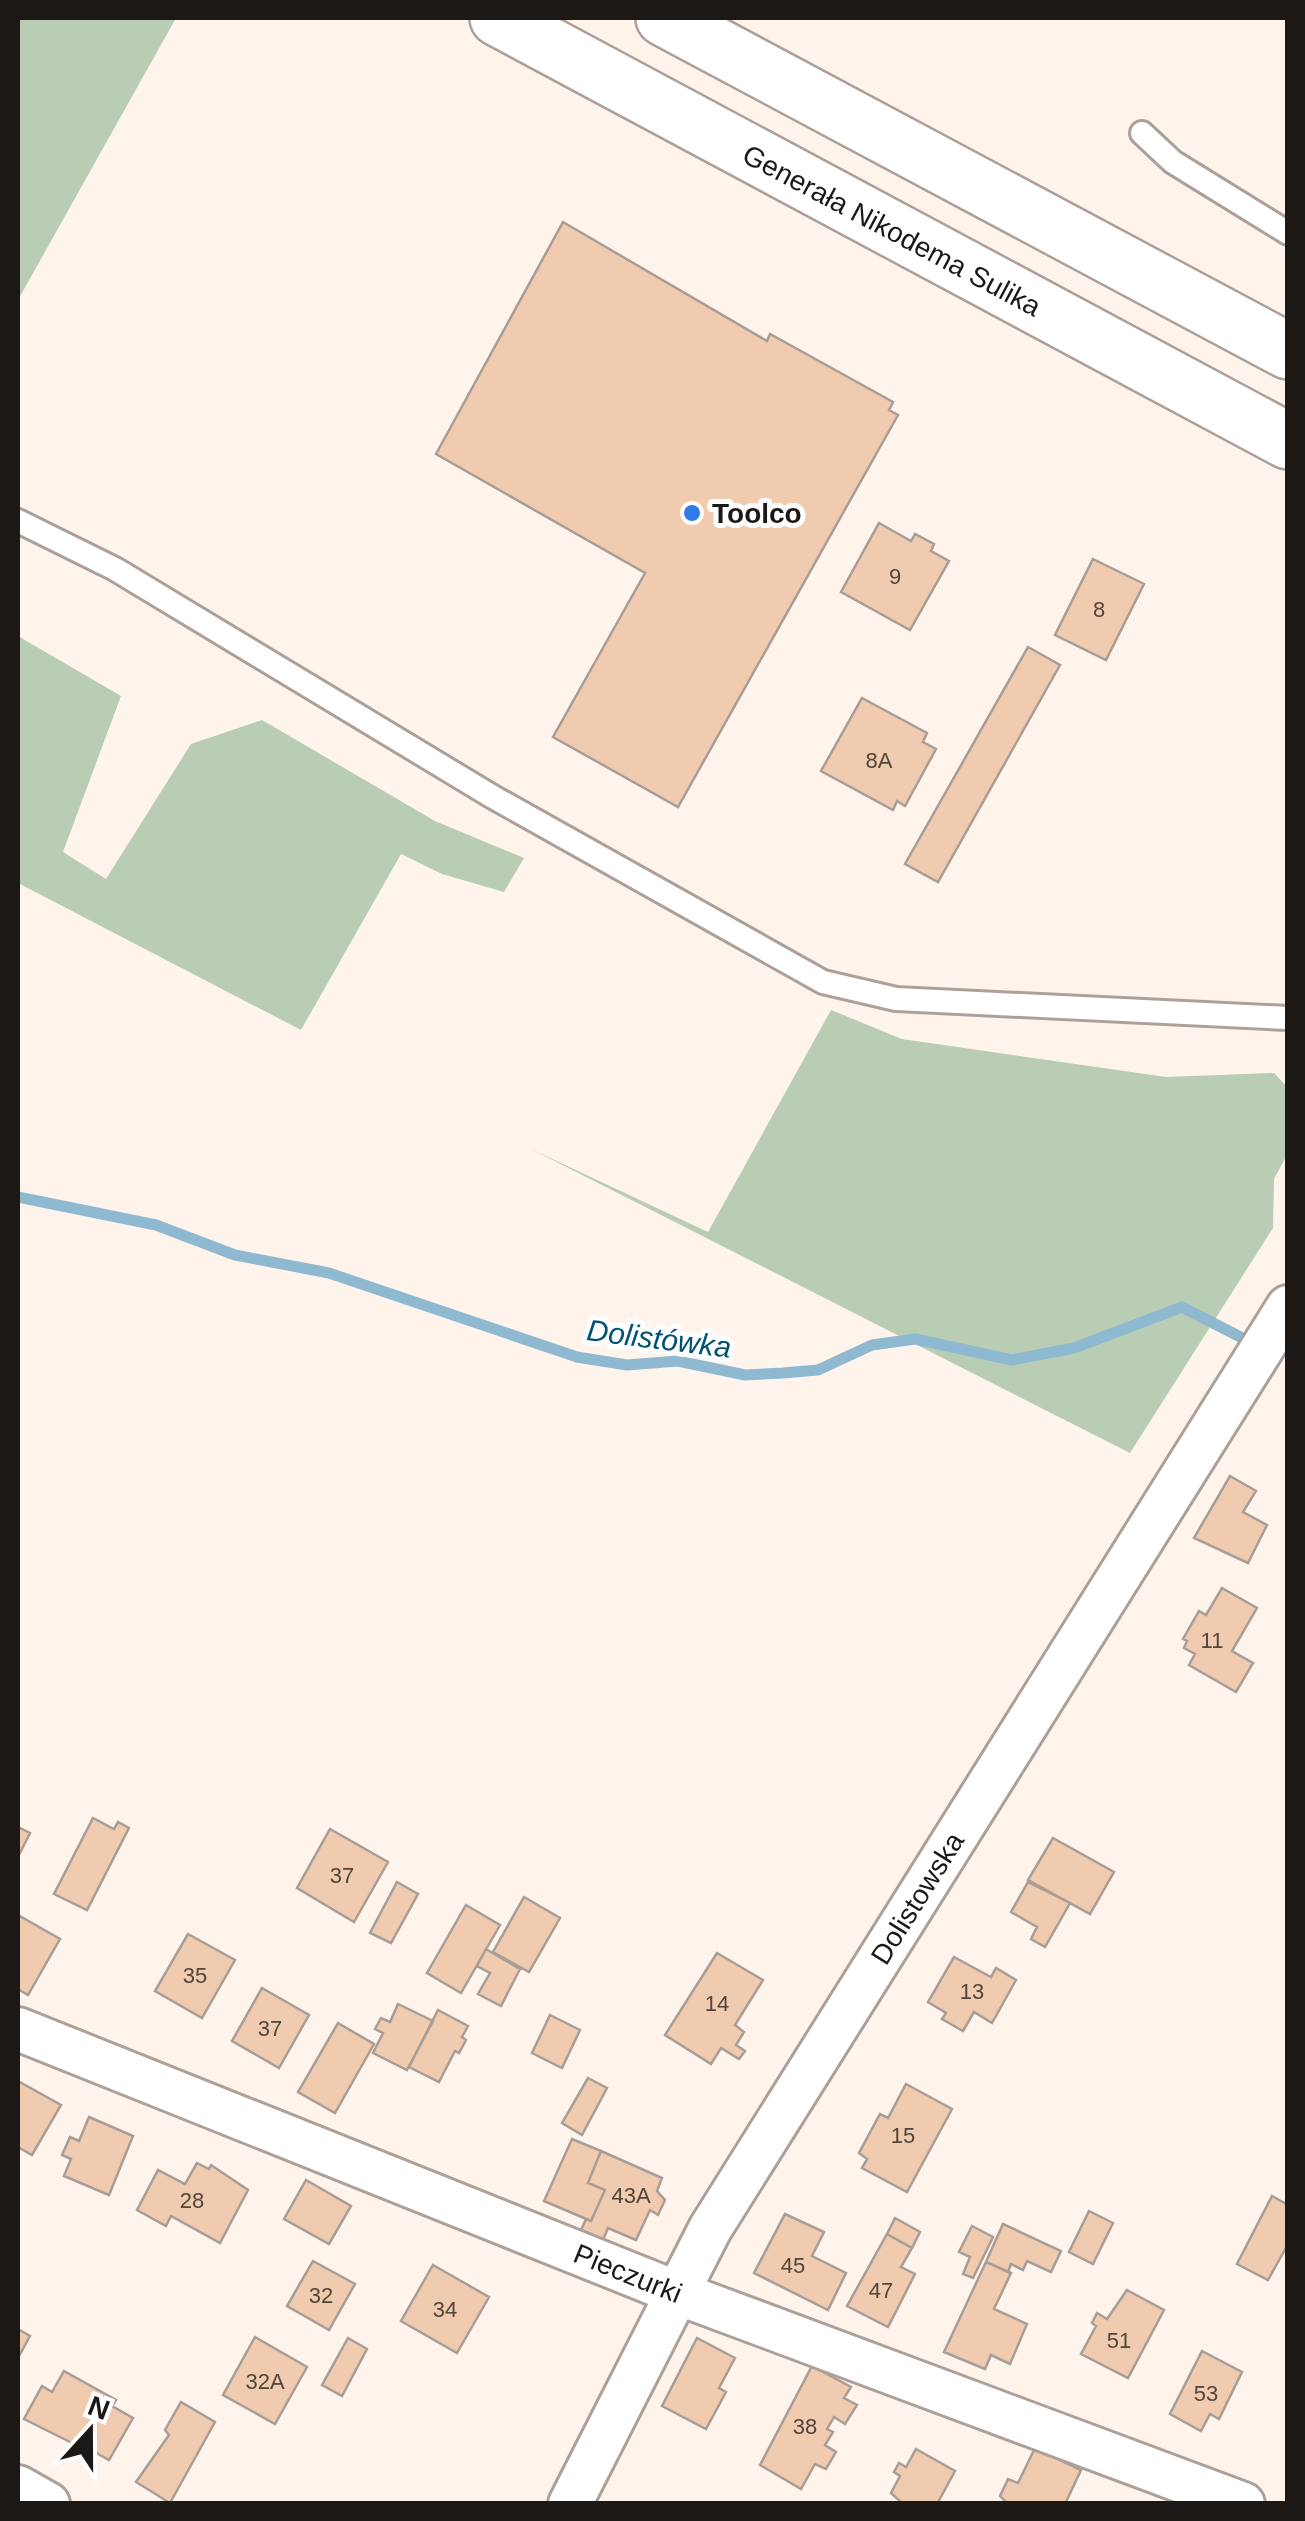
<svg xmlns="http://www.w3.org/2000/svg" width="1305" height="2521" viewBox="0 0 1305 2521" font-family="Arial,sans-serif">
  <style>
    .green { fill: #b8cdb3 }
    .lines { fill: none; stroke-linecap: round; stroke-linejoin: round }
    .stream { stroke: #8fb9d1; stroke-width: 11 }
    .building { fill: #f1cbaf; stroke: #a89e97; stroke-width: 2.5 }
    .lane-casing { stroke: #aca19a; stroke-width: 28 }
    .street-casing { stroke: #aca19a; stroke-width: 48 }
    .highway-casing { stroke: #aca19a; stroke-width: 60 }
    .lane { stroke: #fff; stroke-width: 22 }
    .street { stroke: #fff; stroke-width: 42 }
    .highway { stroke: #fff; stroke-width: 55 }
    .poi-dot { fill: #327ae7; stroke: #fff; stroke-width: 4 }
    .labels { text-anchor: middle; stroke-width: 10; stroke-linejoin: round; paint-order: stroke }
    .number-label { font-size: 22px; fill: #51453c }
    .street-label { font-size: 28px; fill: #1c1816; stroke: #fff }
    .poi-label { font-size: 28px; font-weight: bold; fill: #1c1816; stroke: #fff; text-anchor: start }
    .water-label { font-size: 30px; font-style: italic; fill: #005273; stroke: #fff }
  </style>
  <rect width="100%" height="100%" fill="#fff4ec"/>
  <!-- green -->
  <path class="green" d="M18 18H176L18 300Z
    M18 636 121 696 63 852 106 879 191 744 262 720 435 821 524 858 504 892 442 874 401 854 301 1030 18 883Z
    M831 1010 902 1039 1166 1077 1274 1073 1287 1087V1155L1274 1179 1273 1228 1130 1453 529 1148 708 1232Z"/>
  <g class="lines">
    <!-- stream -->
    <path class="stream" d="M18 1197 156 1225 235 1255 329 1273 577 1357 627 1365 678 1361 745 1375 783 1373 818 1370 872 1345 915 1339 1012 1360 1074 1348 1182 1307 1254 1344"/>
  </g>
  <!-- building -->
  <path class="building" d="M563 222 767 341 770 334 893 402 889 410 898 415 678 807 553 737 645 573 436 454Z
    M879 523 911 541 915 534 934 544 931 551 949 561 910 630 841 592Z
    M1093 559 1144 584 1106 660 1055 635Z
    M1028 647 1060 665 938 882 905 864Z
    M862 698 927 733 923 742 936 749 905 806 897 801 893 810 821 771Z
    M1230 1476 1256 1491 1243 1512 1267 1525 1248 1563 1194 1538Z
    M1222 1588 1257 1608 1232 1651 1253 1663 1236 1692 1189 1665 1195 1654 1184 1648 1187 1641 1183 1639 1199 1611 1206 1615Z
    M93 1818 114 1829 118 1822 129 1828 87 1910 54 1894Z
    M18 1827 30 1833 18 1857Z
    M330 1829 388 1862 354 1922 297 1888Z
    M1053 1838 1114 1872 1090 1914 1028 1880Z
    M397 1882 418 1894 391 1943 370 1933Z
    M1028 1882 1070 1903 1045 1947 1031 1939 1037 1927 1011 1912Z
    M524 1897 560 1918 529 1972 493 1952Z
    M466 1905 500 1925 461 1993 427 1973Z
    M18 1915 60 1939 28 1995 18 1989Z
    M188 1934 235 1960 202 2018 155 1991Z
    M486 1949 520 1969 501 2006 478 1994 490 1973 477 1966Z
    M717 1953 763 1980 735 2025 744 2032 736 2045 745 2051 739 2059 721 2048 711 2064 665 2035Z
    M954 1957 991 1977 996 1968 1016 1980 992 2023 974 2012 963 2031 942 2019 946 2013 928 2002Z
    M262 1988 309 2015 279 2068 232 2041Z
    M398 2004 433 2021 407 2070 373 2053 383 2033 375 2029 381 2018 390 2022Z
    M438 2010 468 2026 462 2037 466 2040 459 2053 455 2051 439 2082 409 2067Z
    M550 2015 580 2030 562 2068 532 2053Z
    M338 2023 374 2044 335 2113 298 2092Z
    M588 2078 607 2088 582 2135 562 2123Z
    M18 2081 61 2105 32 2155 18 2147Z
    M906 2084 952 2109 907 2192 862 2168 867 2159 859 2153 880 2114 888 2118Z
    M89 2117 133 2136 109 2195 64 2176 71 2159 62 2155 70 2137 79 2141Z
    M572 2139 601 2151 588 2183 605 2190 591 2221 544 2201Z
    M601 2151 662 2178 657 2191 665 2200 658 2215 650 2210 636 2240 608 2228 603 2240 581 2230 586 2219 591 2221 605 2190 588 2183Z
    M197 2163 209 2169 211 2165 248 2190 220 2243 171 2216 166 2226 137 2210 158 2170 185 2184Z
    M306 2180 351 2206 329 2244 284 2219Z
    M1272 2196 1288 2205V2244L1268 2280 1237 2264Z
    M1089 2211 1113 2223 1093 2264 1069 2252Z
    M785 2214 824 2232 812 2256 846 2273 828 2310 754 2273Z
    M895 2218 920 2232 912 2248 887 2234Z
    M1003 2224 1061 2251 1051 2272 1027 2261 1023 2270 1011 2264 1008 2272 986 2262Z
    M972 2226 993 2237 973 2278 963 2274 970 2257 959 2252Z
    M887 2234 912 2248 901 2267 915 2274 888 2327 847 2306Z
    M313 2261 355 2284 329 2330 287 2306Z
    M986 2262 1011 2273 994 2309 1027 2324 1010 2364 991 2355 985 2369 944 2352Z
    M433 2265 489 2297 457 2353 401 2321Z
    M1127 2290 1164 2310 1128 2378 1081 2354 1096 2326 1092 2323 1097 2313 1107 2319Z
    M18 2329 30 2336 18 2358Z
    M255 2337 307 2367 275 2424 223 2395Z
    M348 2338 367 2349 342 2396 322 2385Z
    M697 2338 735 2358 719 2388 726 2392 706 2429 662 2406Z
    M1202 2351 1242 2372 1219 2419 1210 2414 1201 2431 1170 2414Z
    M812 2366 851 2387 844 2398 857 2405 845 2424 834 2417 827 2429 833 2432 825 2445 836 2452 826 2469 815 2464 801 2489 760 2465Z
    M64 2371 116 2400 112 2406 133 2418 109 2460 89 2449 85 2455 84 2449 24 2419 42 2386 52 2392Z
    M181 2402 215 2422 170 2503 136 2482 169 2435 165 2430Z
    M1035 2448 1081 2470 1065 2504H1008L1000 2496 1008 2479 1018 2483Z
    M916 2449 955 2471 937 2504H903L891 2493 900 2476 894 2472 899 2463 906 2467Z"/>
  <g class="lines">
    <defs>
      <path id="lane" d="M1142 133 1173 162 1288 233
        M18 521 115 569 493 797 823 982 896 999 1288 1018"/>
      <path id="street" d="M18 2029 675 2292 1243 2504
        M18 2487 48 2504
        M570 2504 710 2229 1288 1307"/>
      <path id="highway" d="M498 18 1288 441
        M664 18 1288 351"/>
    </defs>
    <!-- lane casing -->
    <use href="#lane" class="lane-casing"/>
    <!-- street casing -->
    <use href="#street" class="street-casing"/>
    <!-- highway casing -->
    <use href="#highway" class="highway-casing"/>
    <!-- lane -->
    <use href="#lane" class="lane"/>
    <!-- street -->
    <use href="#street" class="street"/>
    <!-- highway -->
    <use href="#highway" class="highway"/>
  </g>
  <!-- markers -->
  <circle class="poi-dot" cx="692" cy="513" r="10"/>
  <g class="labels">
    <!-- number labels -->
    <g class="number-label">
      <text x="895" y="584">9</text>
      <text x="1099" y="617">8</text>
      <text x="879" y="768">8A</text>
      <text x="1212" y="1648">11</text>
      <text x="342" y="1883">37</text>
      <text x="195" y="1983">35</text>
      <text x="972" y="1999">13</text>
      <text x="717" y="2011">14</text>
      <text x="270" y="2036">37</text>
      <text x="903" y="2143">15</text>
      <text x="631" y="2203">43A</text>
      <text x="192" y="2208">28</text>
      <text x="793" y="2273">45</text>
      <text x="881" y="2298">47</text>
      <text x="321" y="2303">32</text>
      <text x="445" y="2317">34</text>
      <text x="1119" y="2348">51</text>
      <text x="265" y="2389">32A</text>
      <text x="1206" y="2401">53</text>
      <text x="805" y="2434">38</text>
    </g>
    <!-- street labels -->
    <g class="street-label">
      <text transform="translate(892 230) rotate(28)" y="10">Generała Nikodema Sulika</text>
      <text transform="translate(917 1898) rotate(-58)" y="10">Dolistowska</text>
      <text transform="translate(628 2273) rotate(22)" y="10">Pieczurki</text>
    </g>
    <!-- poi labels -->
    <g class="poi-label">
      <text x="712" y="523">Toolco</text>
    </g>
    <!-- water labels -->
    <g class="water-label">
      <text transform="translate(659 1339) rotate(7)" y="10">Dolistówka</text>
    </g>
  </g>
  <!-- border -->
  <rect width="1305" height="2521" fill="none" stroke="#1c1816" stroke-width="40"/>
  <!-- north arrow -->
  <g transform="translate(90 2431) rotate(21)" stroke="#ffffff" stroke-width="8" paint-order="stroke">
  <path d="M0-8L18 38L0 25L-18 38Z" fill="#1c1816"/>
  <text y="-15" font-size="28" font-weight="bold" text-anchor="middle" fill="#1c1816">N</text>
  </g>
</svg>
